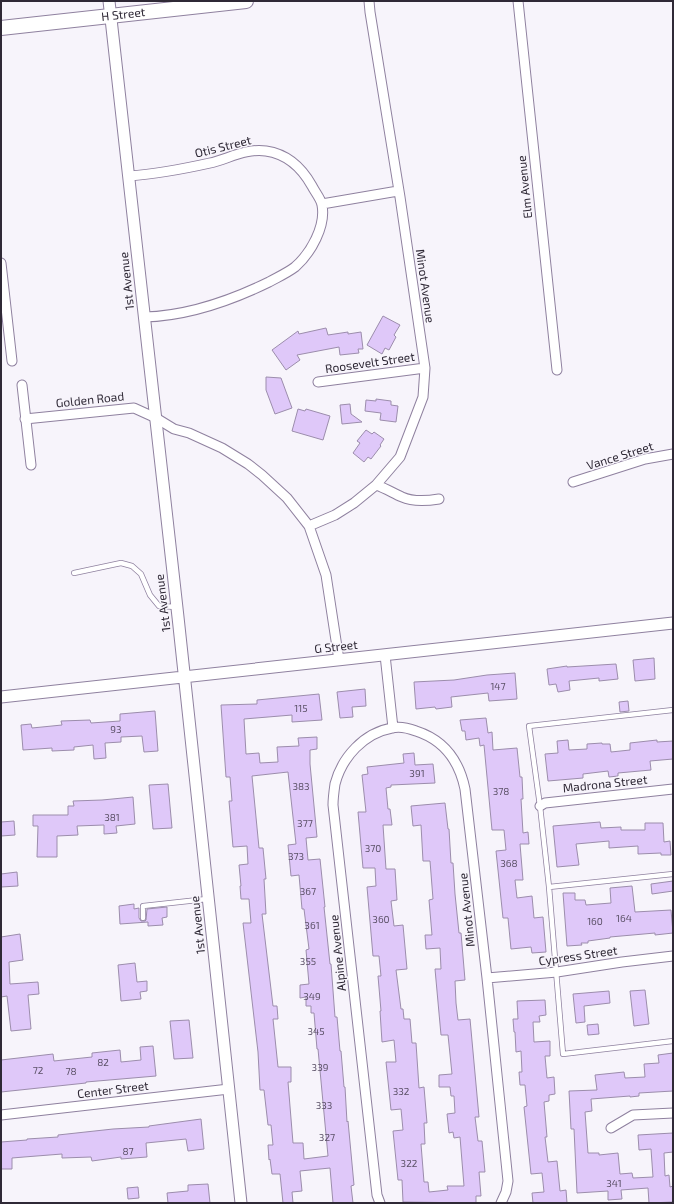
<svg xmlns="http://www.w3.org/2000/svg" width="674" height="1204" viewBox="0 0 674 1204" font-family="'Exo 2',sans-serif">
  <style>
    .building { fill: #dfc8f9; stroke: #9c8dac; fill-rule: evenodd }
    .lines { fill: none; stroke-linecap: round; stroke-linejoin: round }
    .service-casing { stroke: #8f819f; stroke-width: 6 }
    .minor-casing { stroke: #8f819f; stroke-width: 11 }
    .tertiary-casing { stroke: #8f819f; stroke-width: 13 }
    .primary-casing { stroke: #8f819f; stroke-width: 16 }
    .service { stroke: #fff; stroke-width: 4.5 }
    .minor { stroke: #fff; stroke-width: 9 }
    .tertiary { stroke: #fff; stroke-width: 11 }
    .primary { stroke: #fff; stroke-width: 14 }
    .labels { text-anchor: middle; stroke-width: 3; stroke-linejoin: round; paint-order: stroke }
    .number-label { font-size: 10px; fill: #5b5167 }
    .street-label { font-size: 12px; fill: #2f2936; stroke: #f7f4fb }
  </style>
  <rect width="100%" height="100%" fill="#f7f4fb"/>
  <!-- building -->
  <path class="building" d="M383 316 400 325 394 335 396 337 389 350 385 348 382 354 367 345Z
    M326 328 328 335 348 332V334L361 332 363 349H358L359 353 340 355 339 347 297 355 300 360 286 370 272 350 298 331 299 334Z
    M266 377 281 378 292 408 275 414 266 390Z
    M376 399 391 401V405L398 406 396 422 380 420 381 413 365 411 366 400 376 401Z
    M350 404 351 414 362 422 342 424 340 405Z
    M298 409 305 411 306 409 330 416 323 440 292 431Z
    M366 430 372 434 374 432 384 439 380 445 381 446 371 459 368 457 364 462 353 453 360 443 357 441Z
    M654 658 655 679 635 681 633 660Z
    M616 664 618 679 599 681V678L569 681 570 690 558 692 556 684 549 685 547 669 567 666V667Z
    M515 673 517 699 489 701 488 693 451 697 452 707 436 709 435 707 416 709 414 682 454 680 487 675Z
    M365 689 366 706 352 707 353 717 340 718 337 692Z
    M319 694 322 720 292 722V715L244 719 246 754 259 753 260 763 278 762 277 747 299 746 298 738 317 737V749L310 750V764L317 837 306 838 308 860 320 859 325 907H324L330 964H331L335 1017H337L340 1051H341L344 1087H345L347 1122 348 1121 354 1185 351 1186 353 1203H333L330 1168 300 1171 302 1191 292 1192 293 1203H283L280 1174H272L270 1159 269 1160 268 1145H273L271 1125H268L264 1090H260L258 1052 243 923H251L249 899H241L240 886H241L239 865 248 864 247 846 233 847 229 801H232L230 777H226L221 705 257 704V700ZM288 772 296 844 288 845 291 876 299 875 302 909H304L309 949 306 950 309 984 300 985V998L306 997V1006H311V1013H314L317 1049H318L328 1156 304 1159 303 1143H293L288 1082H291V1067H278L273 1019H278L277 1006H273L262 914H266L264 879H266L263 848H259L252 776Z
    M628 701 629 711 620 712 619 702Z
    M155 711 158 751 144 752 142 736 121 737V742L105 743 106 758 94 759 93 745 74 747V750L52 751V748L23 750 21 725 31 724 32 728 62 725 61 721 90 720 91 723 120 721V714Z
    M486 718 488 733 492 732 493 750 517 748 520 777H522L523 799H521L523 833 528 832 529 844H520L523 880H515L517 898 532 896 534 918 543 917 546 952 532 953 531 947 511 949 508 918H503L496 851 506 850 504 830H492L484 745 480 746 479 738 466 740 465 731H462L460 720Z
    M568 740 569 750 587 749V744L602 743V744H610L611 752 630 750V743L657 740V742L673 741V759L650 761 651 770 618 773V776L609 777 608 771 583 774V778L548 781 545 754 558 753 557 741Z
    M414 753 415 765 433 764 435 783 391 785V787L386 788 388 809H390L392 825H383L386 869H395L397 900 391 901 394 926 403 925 407 969 396 970 401 1009H403L404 1019H410L412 1043H416L419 1088 424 1087 427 1123H424L425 1144H421L424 1182H428L429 1192 448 1190 447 1186H464L460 1137 454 1138 453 1132 449 1133 447 1114 455 1113 454 1096H451L450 1087H439V1075L452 1074 448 1035H441L435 969H441L440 948 426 949 425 935H432L429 900 433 899 430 861H423L421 825 413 826 411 806 445 803 448 829H449L451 863H453L455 894 459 933H461L465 980 455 981 456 1003 458 1020 470 1019 479 1117H475L478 1141H482L485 1172H479L481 1196H476V1203L403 1202 402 1180H398L393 1131 403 1130 401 1109 391 1110 386 1062H396L394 1040 382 1042 380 1011H381L378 976H381L379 956H373L367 887 376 886 375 868H363L358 812H366L362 775 368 774 367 767 404 763 403 754Z
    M168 784 172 828 153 829 149 785Z
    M133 797 135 824 116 826 117 833 104 834V825L77 826 78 835 57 836V857H37L38 826H33V815H68V806H74L73 801 102 800Z
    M14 821 15 835 1 836V822Z
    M600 822 601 828 621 827V830H645V823H663L664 842 670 841 671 855H661V853L638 854V846L609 848V841L576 844 579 865 557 867 553 826Z
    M17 872 18 886 1 887V874Z
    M673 881V891L652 894 651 884Z
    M632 886 635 912 671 910 673 933 655 935V933L610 937V938L588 941V943H581L582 945 567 946 563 893H575V900H585L586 905 611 903 610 888Z
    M134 904V909L139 908V918L141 921H145L146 920 147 909 167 907V917L162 918 163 925 148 926V922L120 924 119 906Z
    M20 934 23 960 9 962 10 984 38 982 39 994 28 995 31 1029 11 1031 7 996 1 997V937Z
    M135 963 137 982 147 981V991L140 992 141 999 121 1001 118 965Z
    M645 990 649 1024 634 1026 630 991Z
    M609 991 610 1003 584 1006 585 1022 576 1023 573 994Z
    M545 1000 546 1015 539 1016 540 1022H533L534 1042 550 1041V1056H545L547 1078 554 1077 555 1094 549 1095V1101L544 1102 547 1137H545L548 1162 557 1161 560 1191 566 1190 567 1203H533L532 1193 544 1192 542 1173 531 1174 524 1107 527 1106 525 1085H520L519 1072H522L521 1051 516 1052 515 1032H514L513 1019H518L517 1001Z
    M189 1020 193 1058 174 1059 170 1021Z
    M598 1024 599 1034 588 1035 587 1025Z
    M153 1046 156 1076 86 1082V1083L1 1092V1060L53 1054 54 1061 92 1057V1053L120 1050 121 1062 141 1060 140 1047Z
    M673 1053V1091L639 1093V1096L630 1097V1096L591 1099 592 1111 585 1112 588 1153H599V1155L618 1153 620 1174 632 1173 633 1178 653 1177 651 1149 639 1150 638 1135 673 1133V1152L664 1153 665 1176 669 1175 670 1187 673 1186V1202L649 1203 648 1188 621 1190 622 1199 608 1200V1191L577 1193 574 1129H571L569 1091 597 1090 595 1075 624 1072 625 1078 645 1077 644 1064 659 1063 658 1055Z
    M201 1119 204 1149 188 1151 186 1139 146 1143 147 1157 121 1159V1157L92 1161 91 1157 62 1158V1154L24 1157 12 1158V1169H1V1142L27 1140V1139L58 1137V1135L113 1129 149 1127V1126Z
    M208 1184 210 1203H168L167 1193 188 1191V1185Z
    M138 1187 139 1198 128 1199 127 1188Z"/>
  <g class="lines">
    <defs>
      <path id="service" d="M74 573 121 563 132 566 141 574 150 595 159 606 177 607
        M673 710 529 726 540 806 549 887 563 1054 673 1041
        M549 887 673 874
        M143 918V906L207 899"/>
      <path id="minor" d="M518 1 557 370
        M129 176C156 174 183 169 210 163 228 159 246 148 266 151 287 154 302 168 312 186 315 192 321 199 322 205 326 226 311 253 295 267 287 273 278 277 269 282 230 301 188 316 144 317
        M322 204 398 191
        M1 263 12 361
        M318 382 425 368
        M22 385 31 465
        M25 419 134 408 156 418 174 429 189 433 222 448 248 464 262 475 287 498 309 526 326 575 339 660
        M573 482 645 459 673 454
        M376 485C385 488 393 493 402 497 413 502 427 501 439 499
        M309 526 335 515 354 503 376 485 400 457 423 397 425 368 400 197 370 12 369 1
        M385 655 393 728
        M540 806 545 803 673 789
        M487 978 557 972 622 962 673 956
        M1 1115 229 1089
        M611 1128 633 1115 673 1113
        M380 1203 377 1195 333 805C333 798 334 791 335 784 342 757 364 733 392 728 399 726 408 728 416 731 444 740 459 760 465 789L487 978 508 1181 506 1192 501 1203"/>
      <path id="tertiary" d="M109 1 178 617 241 1203
        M1 697 673 623"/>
      <g id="primary">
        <path id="s1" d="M1 28 246 1"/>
      </g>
    </defs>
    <!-- service casing -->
    <use href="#service" class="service-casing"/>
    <!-- minor casing -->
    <use href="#minor" class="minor-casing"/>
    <!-- tertiary casing -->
    <use href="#tertiary" class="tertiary-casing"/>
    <!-- primary casing -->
    <use href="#primary" class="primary-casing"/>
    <!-- service -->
    <use href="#service" class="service"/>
    <!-- minor -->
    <use href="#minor" class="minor"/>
    <!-- tertiary -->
    <use href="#tertiary" class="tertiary"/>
    <!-- primary -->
    <use href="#primary" class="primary"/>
  </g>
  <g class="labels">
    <!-- number labels -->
    <g class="number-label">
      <text x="498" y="690">147</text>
      <text x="301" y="712">115</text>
      <text x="116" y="733">93</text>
      <text x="417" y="777">391</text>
      <text x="301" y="790">383</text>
      <text x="501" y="795">378</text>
      <text x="112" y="821">381</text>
      <text x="305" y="827">377</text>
      <text x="373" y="852">370</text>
      <text x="296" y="860">373</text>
      <text x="509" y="867">368</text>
      <text x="308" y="895">367</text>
      <text x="624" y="922">164</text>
      <text x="381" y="923">360</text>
      <text x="595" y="925">160</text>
      <text x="312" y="929">361</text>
      <text x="308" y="965">355</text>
      <text x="312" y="1000">349</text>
      <text x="316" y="1035">345</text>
      <text x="103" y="1066">82</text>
      <text x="320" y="1071">339</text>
      <text x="38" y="1074">72</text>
      <text x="71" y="1075">78</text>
      <text x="401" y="1095">332</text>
      <text x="324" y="1109">333</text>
      <text x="327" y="1141">327</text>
      <text x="128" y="1155">87</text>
      <text x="409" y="1167">322</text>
      <text x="614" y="1187">341</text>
    </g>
    <!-- street labels -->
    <g class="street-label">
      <text dy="4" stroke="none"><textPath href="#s1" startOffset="123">H Street</textPath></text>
      <text transform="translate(223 147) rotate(-14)" y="4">Otis Street</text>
      <text transform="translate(525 187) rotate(-96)" y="4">Elm Avenue</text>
      <text transform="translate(127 281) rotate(-96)" y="4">1st Avenue</text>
      <text transform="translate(425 286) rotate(82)" y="4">Minot Avenue</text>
      <text transform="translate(370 363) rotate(-8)" y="4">Roosevelt Street</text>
      <text transform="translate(90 400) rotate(-6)" y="4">Golden Road</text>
      <text transform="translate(620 456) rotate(-17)" y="4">Vance Street</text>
      <text transform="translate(163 603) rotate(-97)" y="4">1st Avenue</text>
      <text transform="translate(336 647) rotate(-6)" y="4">G Street</text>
      <text transform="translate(605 784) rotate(-6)" y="4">Madrona Street</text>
      <text transform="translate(467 910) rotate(-96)" y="4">Minot Avenue</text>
      <text transform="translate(198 925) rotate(-96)" y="4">1st Avenue</text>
      <text transform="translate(338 953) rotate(-96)" y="4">Alpine Avenue</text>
      <text transform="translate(578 956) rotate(-8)" y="4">Cypress Street</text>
      <text transform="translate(113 1090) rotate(-7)" y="4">Center Street</text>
    </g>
  </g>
  <!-- border -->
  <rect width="674" height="1204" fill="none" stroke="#2f2936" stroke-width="4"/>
</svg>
